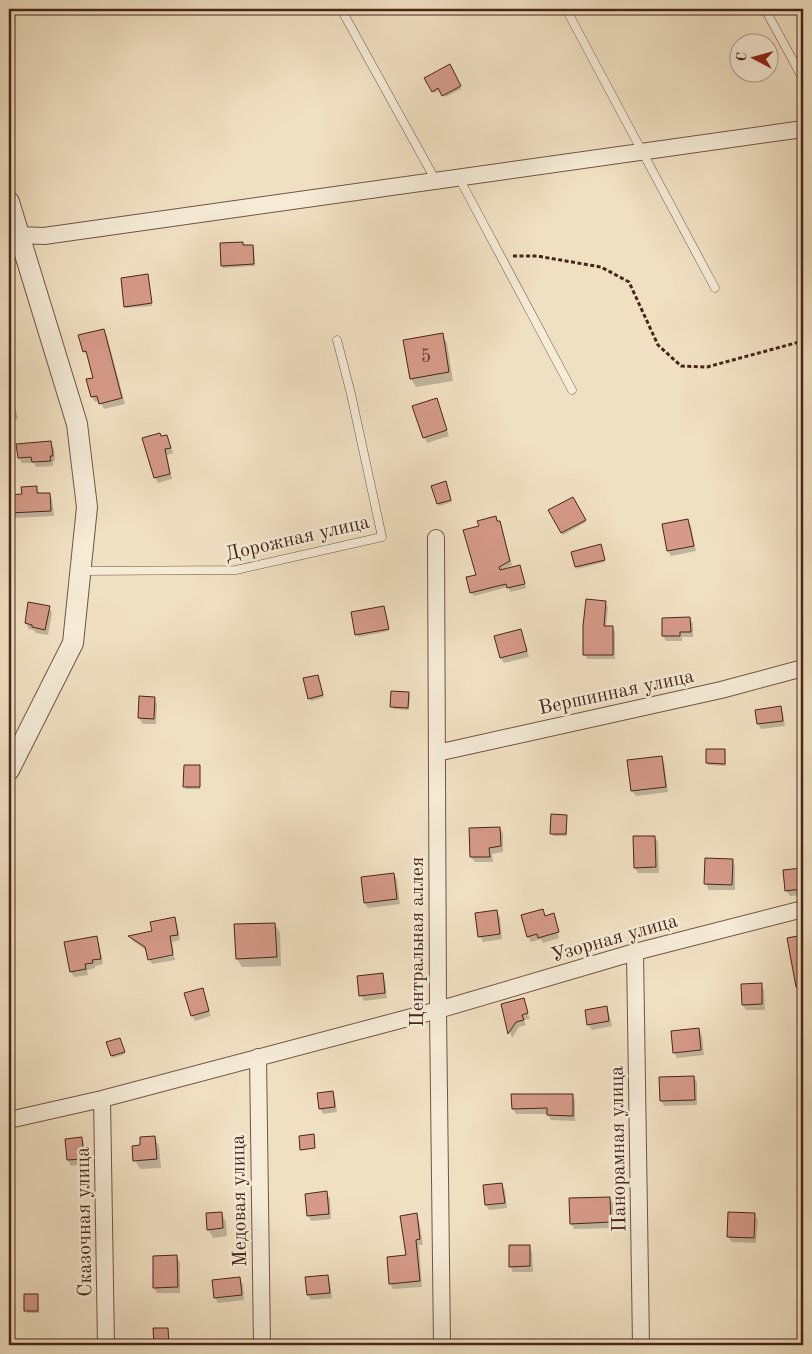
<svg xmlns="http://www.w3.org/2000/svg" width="812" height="1354" viewBox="0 0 812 1354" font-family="'Old Standard TT',serif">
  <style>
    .shadow { fill: #0003 }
    .building { fill: #d59a88; stroke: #492518 }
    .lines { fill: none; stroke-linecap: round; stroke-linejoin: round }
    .service-casing { stroke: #735442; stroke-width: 9 }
    .minor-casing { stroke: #735442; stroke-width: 18 }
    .tertiary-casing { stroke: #735442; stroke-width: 22 }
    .path { stroke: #492518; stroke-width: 3; stroke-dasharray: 4 2.5; stroke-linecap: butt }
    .service { stroke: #f5ebd7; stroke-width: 8 }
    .minor { stroke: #f5ebd7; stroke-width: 16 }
    .tertiary { stroke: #f5ebd7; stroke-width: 20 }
    .labels { text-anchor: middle; stroke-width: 5; stroke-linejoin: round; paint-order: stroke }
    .number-label { font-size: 18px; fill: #6c4234 }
    .street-label { font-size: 20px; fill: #492518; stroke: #f5ebd7 }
  </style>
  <rect width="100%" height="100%" fill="#f0e0c2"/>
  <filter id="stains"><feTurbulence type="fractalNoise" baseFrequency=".004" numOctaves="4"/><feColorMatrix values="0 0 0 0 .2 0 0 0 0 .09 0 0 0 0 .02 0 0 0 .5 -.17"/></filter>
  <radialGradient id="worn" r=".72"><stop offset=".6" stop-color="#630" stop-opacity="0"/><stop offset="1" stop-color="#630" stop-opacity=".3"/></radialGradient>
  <!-- shadow -->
  <path class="shadow" d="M449 66 461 89 445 97 440 90 434 93 426 78Z
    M242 243 244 246H253L254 248 255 266 223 268 222 266Z
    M147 276 152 306 126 308 125 306Z
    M104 330 107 336 125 404 104 409 100 401 95 402 92 397 94 378 88 356 84 351Z
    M442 335 447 343 453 381 416 387 411 379Z
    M9 397H11L14 402 18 419 9 421Z
    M436 400 449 436 427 443 424 437Z
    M167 436 173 453 167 455 172 479 158 483 155 477 161 438Z
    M50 443 54 448 55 461H53V466L36 467 34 463H22L19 458Z
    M447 485 452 502 439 506 438 503Z
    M36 487 40 494H49L52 499 54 516 13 518 9 513V496L23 495Z
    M573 498 586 522 563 535 550 511Z
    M495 518 501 526 512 565 502 570 520 567 526 588 510 592 508 587 474 596 471 592 477 576 480 527Z
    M688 521 691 526 696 551 671 556 668 551 663 525Z
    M601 548 605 562 577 569 572 553Z
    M605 602 608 607 606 627H612L615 632V659H587L585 655Z
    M49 607 52 613 48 635 36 633 34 630 29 629 26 623Z
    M384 607 389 631 358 637 357 634Z
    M690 618 693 624V637H682V641H666L663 636Z
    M520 630 523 636 529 657 504 663 501 658Z
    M318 676 324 697 311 701 309 698Z
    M392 692 409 693 410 695 409 710 393 709Z
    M154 698 157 704 156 724H143L139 718Z
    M780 708 783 713 785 726 761 729 758 724 757 711Z
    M725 750 726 766 708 765 707 763Z
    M661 757 664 762 668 792 636 796 632 791 628 761Z
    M199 766 200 789H186L185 787Z
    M566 816 567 836H553L552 833Z
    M500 828 503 834V852L492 854 493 862H475L471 857Z
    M654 837 658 842 659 873H638L635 868Z
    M732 860 735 866V890H709L706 884Z
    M801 870 803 873V895L790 896 786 890Z
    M394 874 397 880 400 904 368 908 365 903Z
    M542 910 546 917 554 915 556 919H554L559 938 543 943 541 939 531 942 528 937Z
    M496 912 500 917 502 939 483 942 480 936Z
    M174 919 177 924 180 940 172 942 174 953 149 958 147 951 133 941 130 937 153 932Z
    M275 924 280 933 281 966 242 967 237 959Z
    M96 938 99 943 103 964 95 966V968L87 970 88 975 74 977 71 972 66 943Z
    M174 956 175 960 152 964 150 960Z
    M382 975 385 980 387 998 364 1001 361 995Z
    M761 985 764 990 765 1010H746L743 1005Z
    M202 990 211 1016 195 1021 192 1016Z
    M523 1000 530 1019 524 1020 526 1025 519 1027 512 1038 502 1005Z
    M606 1008 609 1013 612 1026 592 1030 589 1025Z
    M699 1030 702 1035 704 1055 677 1058 674 1052Z
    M121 1041 125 1054 113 1058 112 1056Z
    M694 1077 697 1082V1105L664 1106 661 1100Z
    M332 1093 335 1098 337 1112 323 1114 320 1108Z
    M572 1095 575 1100V1121L551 1120 548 1114H516L513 1109Z
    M154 1137 159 1146 161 1168 140 1169 135 1160 141 1146Z
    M81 1139 84 1144 86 1164 71 1166 68 1160 66 1140Z
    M502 1185 505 1190 507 1208 489 1210 486 1205Z
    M326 1193 330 1198 331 1219 311 1221 308 1215Z
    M609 1198 613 1203V1228L574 1229 571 1223Z
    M221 1213 226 1222 227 1236 213 1238 208 1229Z
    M754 1214 758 1220 756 1243 732 1242 728 1237Z
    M416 1215 419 1220 423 1245H419L422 1287 393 1289 390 1283 407 1257Z
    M529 1246 532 1252 533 1272H513L510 1266Z
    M176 1256 180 1262V1293H157L154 1288Z
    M327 1277 330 1282 332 1298 311 1300 308 1295Z
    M240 1279 243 1284 244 1300 218 1303 215 1297Z
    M37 1295 39 1313H27L25 1296Z
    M168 1329 170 1345H155L154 1330Z"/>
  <!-- building -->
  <path class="building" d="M450 64 461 86 442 96 438 88 432 92 424 78Z
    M243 242V245H253L254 264 221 266 220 243Z
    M148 274 152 303 124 307 121 278Z
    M104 329 122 398 99 404 97 396 91 397 86 379 93 378 86 351 83 352 78 335Z
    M443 333 449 372 410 379 403 340Z
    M437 398 447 430 423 438 412 406Z
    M160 433 161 436 167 435 171 448 165 449 170 474 154 478 142 438Z
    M51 441 53 456H50L51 461 32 462 31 457 18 458 16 444Z
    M446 481 451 500 437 504 431 486Z
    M37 486V493H50L51 511 9 513V495L22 494 21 487Z
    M573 497 586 520 561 533 548 510Z
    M496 516 497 521H500L510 561 499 567 500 570 520 565 525 584 507 588 506 584 470 593 466 577 476 575 463 530 479 526 477 521Z
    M688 519 694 546 667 551 662 524Z
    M601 544 605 560 575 567 571 552Z
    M586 599 606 601 604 626H613V655H583V626Z
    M28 602 50 606 45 630 32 627V625L25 623Z
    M384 606 389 629 355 635 351 612Z
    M690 617 691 632H680V636H662V618Z
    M521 629 527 651 500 658 494 636Z
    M318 675 323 695 308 699 303 678Z
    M391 691 409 692 408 708 390 707Z
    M139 696 155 697 154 719 138 718Z
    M781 706 783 721 757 724 755 710Z
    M706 749H725V764L706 763Z
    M662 756 666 787 631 791 627 760Z
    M184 765H200V787H183Z
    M551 814 567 815 566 834H550Z
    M500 827 501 846 489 848 490 857H470L469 828Z
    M633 836H655L656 867 634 868Z
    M705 858 733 859 732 885 704 884Z
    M802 868 803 889 785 891 783 870Z
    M394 873 397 899 364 903 361 877Z
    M543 909 545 916 554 913 559 932 538 938 537 934 527 937 521 915Z
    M497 910 500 934 478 937 475 913Z
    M175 917 178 935 170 936 173 955 148 960 145 947 128 936 152 931 150 922Z
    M275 923 277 957 236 959 234 924Z
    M803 935V986L796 987 787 938Z
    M97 936 101 959 92 960 93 963 85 964 86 969 70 972 64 942Z
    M383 973 385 993 359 996 357 976Z
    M762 983V1004L742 1005 741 984Z
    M203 988 209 1011 191 1016 184 993Z
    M524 998 528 1013 522 1015 524 1020 516 1022 508 1034 501 1004Z
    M607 1006 609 1021 587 1025 585 1010Z
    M699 1028 701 1050 673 1053 671 1031Z
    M120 1038 125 1052 111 1056 106 1042Z
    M694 1076 695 1100 660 1101 659 1077Z
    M333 1091 335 1107 319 1109 317 1093Z
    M511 1094H573V1116L547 1115V1108L512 1109Z
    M314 1134 315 1148 300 1150 299 1136Z
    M155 1136 157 1159 133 1161 132 1146 140 1145V1137Z
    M82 1137 84 1159 67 1160 65 1139Z
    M502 1183 505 1203 485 1205 483 1185Z
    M327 1191 329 1214 307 1216 305 1194Z
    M610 1197 611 1222 570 1224 569 1198Z
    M222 1212 223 1228 207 1230 206 1213Z
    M728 1212 755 1213 754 1238 727 1237Z
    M417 1213 420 1239 416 1240 420 1281 389 1284 387 1257 406 1255 400 1216Z
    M509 1245H530V1266L509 1267Z
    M177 1255 178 1287 153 1288V1256Z
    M328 1275 330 1293 307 1295 305 1277Z
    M240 1277 242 1295 214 1298 212 1280Z
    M24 1294H38V1311H24Z
    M153 1328H168L169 1345H154Z"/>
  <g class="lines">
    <defs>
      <path id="service" d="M341 9 436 181
        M566 9 715 288
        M765 9 803 79
        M459 178 572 390
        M82 571 236 570 382 537 351 394 337 340"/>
      <path id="minor" d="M9 237 19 235 44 236 803 129
        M436 538 438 1010 442 1345
        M437 753 721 690 803 668
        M635 952 641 1345
        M258 1057 262 1345
        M102 1099 106 1345
        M9 1120 102 1099 438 1010 635 952 803 909"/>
      <path id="tertiary" d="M9 202 77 424 87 507 73 643 9 770"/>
    </defs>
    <!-- service casing -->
    <use href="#service" class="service-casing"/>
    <!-- minor casing -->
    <use href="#minor" class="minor-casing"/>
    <!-- tertiary casing -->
    <use href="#tertiary" class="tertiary-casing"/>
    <!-- path -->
    <path class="path" d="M513 256H537L601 267 629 282 658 345 681 366 707 367 803 341"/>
    <!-- service -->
    <use href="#service" class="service"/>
    <!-- minor -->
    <use href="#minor" class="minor"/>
    <!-- tertiary -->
    <use href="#tertiary" class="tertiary"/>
  </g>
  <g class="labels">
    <!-- number labels -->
    <g class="number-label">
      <text x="426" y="362">5</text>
    </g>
    <!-- street labels -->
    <g class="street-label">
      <text transform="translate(297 537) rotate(-13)" y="7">Дорожная улица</text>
      <text transform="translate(616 691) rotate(-12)" y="7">Вершинная улица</text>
      <text transform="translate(614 937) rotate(-16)" y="7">Узорная улица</text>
      <text transform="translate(416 942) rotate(-90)" y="7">Центральная аллея</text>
      <text transform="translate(617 1149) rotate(-91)" y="7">Панорамная улица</text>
      <text transform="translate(238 1201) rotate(-91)" y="7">Медовая улица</text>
      <text transform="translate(83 1222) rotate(-91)" y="7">Сказочная улица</text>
    </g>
  </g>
  <!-- margin -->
  <rect width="812" height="1354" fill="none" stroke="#f0e0c2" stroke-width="30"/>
  <rect x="10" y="10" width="792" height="1334" fill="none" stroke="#492518" stroke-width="2.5"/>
  <rect x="15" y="15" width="782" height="1324" fill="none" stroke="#492518"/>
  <!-- north arrow -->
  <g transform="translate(754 58) rotate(276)"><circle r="24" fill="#f5ebd7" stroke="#b09c8b"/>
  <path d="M0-4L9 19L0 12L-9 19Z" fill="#8f2418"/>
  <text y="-8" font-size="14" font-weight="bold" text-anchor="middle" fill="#492518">С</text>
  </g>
  <rect width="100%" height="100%" filter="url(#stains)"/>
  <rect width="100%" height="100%" fill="url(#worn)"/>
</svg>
